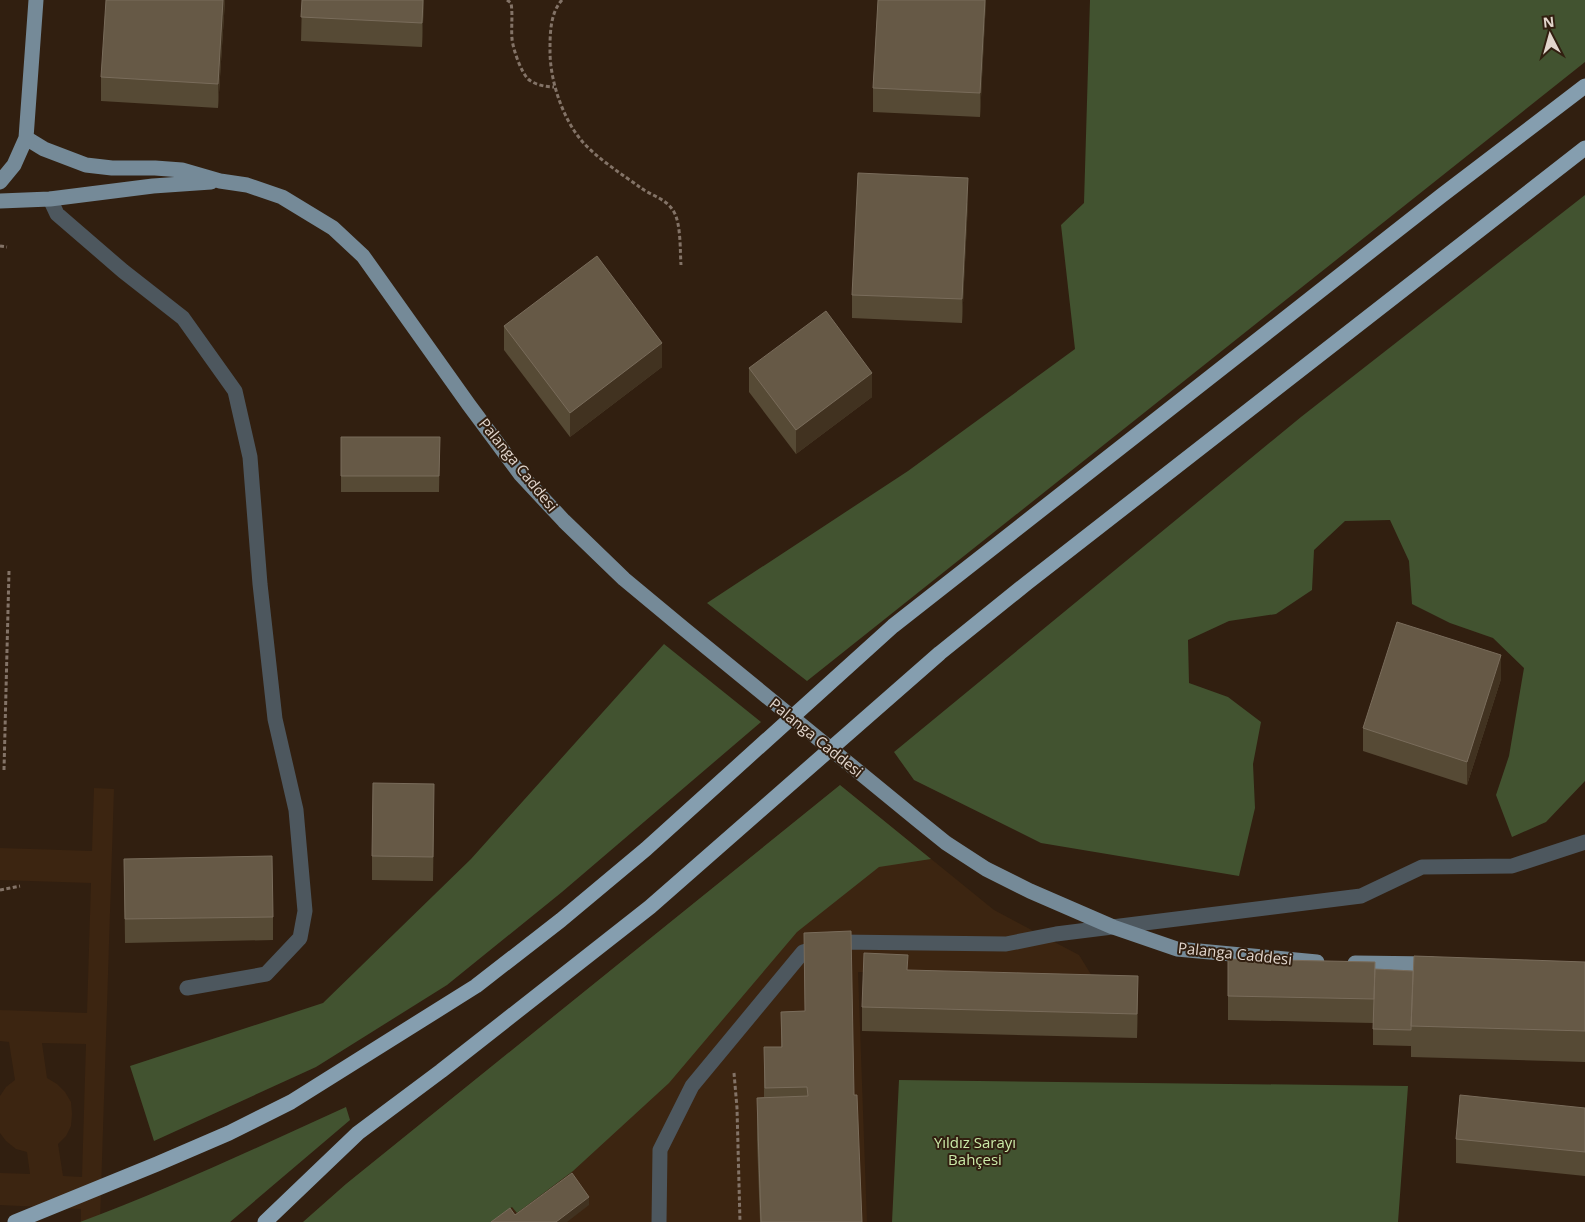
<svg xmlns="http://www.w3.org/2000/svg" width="1585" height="1222" viewBox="0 0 1585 1222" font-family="'Open Sans',sans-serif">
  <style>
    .built { fill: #3c2511; fill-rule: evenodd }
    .green { fill: #425330 }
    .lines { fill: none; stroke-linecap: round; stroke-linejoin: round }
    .path { stroke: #837367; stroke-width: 3; stroke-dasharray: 4 2.5; stroke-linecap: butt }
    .minor { stroke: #4d575e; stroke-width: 15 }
    .major { stroke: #758a98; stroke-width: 15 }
    .highway { stroke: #859eaf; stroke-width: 15 }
    .wall { fill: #564a35 }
    .shaded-wall { fill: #413220 }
    .building { fill: #665946; stroke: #796c5b }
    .labels { text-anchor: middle; stroke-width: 4; stroke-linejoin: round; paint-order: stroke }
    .street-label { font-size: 15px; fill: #e2d6cd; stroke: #311f10 }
    .park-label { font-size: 15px; fill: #cbeba8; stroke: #311f10 }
  </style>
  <rect width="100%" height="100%" fill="#311f10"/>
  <!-- built -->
  <path class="built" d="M840 785 994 910 1079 955 1092 976 858 972 867 1222H303L346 1184Z
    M94 788 114 789 100 1222H81V1209L0 1205V1173L30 1174 27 1152 16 1149 6 1141 0 1133V1096L6 1087 15 1080 9 1042 0 1041V1010L87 1013 91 883 0 880V848L92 851ZM42 1043 86 1044 82 1177 63 1176 58 1144 66 1136 71 1126 72 1114 71 1102 65 1092 57 1084 47 1078Z"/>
  <!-- green -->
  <path class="green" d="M1090 0H1585V62L807 681 707 603 908 471 1075 349 1061 225 1084 203Z
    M1585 195V781L1546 822 1512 837 1496 795 1509 756 1524 668 1493 638 1450 623 1412 604 1409 561 1390 520 1345 521 1314 550 1312 590 1276 614 1229 621 1188 640 1189 683 1228 697 1261 722 1253 764 1255 808 1239 876 1041 843 914 780 894 752 1301 417Z
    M664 644 761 722 562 892 447 985 316 1067 154 1141 130 1066 323 1003 471 859Z
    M840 785 931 859 879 867 797 932 669 1083 573 1171 517 1213 512 1207 491 1222H303L346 1184Z
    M899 1080 1408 1086 1398 1222H892Z
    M346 1107 350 1120 230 1222H80C171 1188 258 1147 346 1107Z"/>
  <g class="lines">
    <!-- path -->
    <path class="path" d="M507 0 511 3C513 15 511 26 512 39 513 49 521 72 528 79 535 85 546 87 554 87
      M562 0C550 13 550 34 550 51 550 80 562 117 581 140 595 157 623 175 641 188 652 196 667 199 674 212 681 224 680 251 681 265
      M0 246 7 247
      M4 770 9 571
      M0 890 20 886
      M734 1073 737 1108 740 1222"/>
    <!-- minor -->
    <path class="minor" d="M50 199 57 214 123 271 183 318 235 391 250 457 260 584 275 719 296 810 305 911 300 938 266 974 187 988
      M659 1222 660 1150 692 1086 803 952 839 942 1006 944 1056 934 1361 896 1422 867 1512 866 1585 842"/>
    <!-- major -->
    <path class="major" d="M26 138 44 149 86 165 112 168H155L182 170 220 181 247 185 282 197 333 228 363 256 469 405 521 475 564 521 624 579 683 628 920 822 946 843 986 869 1030 891 1113 927 1177 949 1317 962
      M0 182 14 165 26 138 36 0
      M0 201 50 199 153 186 211 182
      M1355 963 1432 964"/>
    <!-- highway -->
    <path class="highway" d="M15 1222 157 1164 229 1133 291 1102 476 986 561 920 646 849 893 626 1441 196 1585 86
      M265 1222 358 1133 441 1071 650 907 940 653 1027 583 1585 148"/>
  </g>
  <!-- wall -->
  <path class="wall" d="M225 0 218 108 101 101V77Z
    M302 0H424L422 47 301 41Z
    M878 0H986L980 117 873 112V88Z
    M968 202 962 323 852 318V295Z
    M504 326 662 367 570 437 504 350Z
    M749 368 872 397 796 454 749 392Z
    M341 437H440L439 492H341Z
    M1501 679 1467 785 1363 751V728Z
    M434 808 433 881 372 880V856Z
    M124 859 273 917V940L125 943Z
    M804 933 854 1095 862 1222H760L757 1140V1098L764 1097V1047H781V1012L805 1011Z
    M1228 959 1375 969 1413 971 1585 962V1062L1411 1057V1046L1373 1045V1023L1228 1020Z
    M908 970 1138 1000 1137 1038 862 1031V1007Z
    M1585 1108V1176L1456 1163V1139Z"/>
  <!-- shaded-wall -->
  <path class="shaded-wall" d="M223 0H225L218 108V84Z
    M423 0H424L422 47V23Z
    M985 0H986L980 117V93Z
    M968 178V202L962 323V299Z
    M662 343V367L570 437V413Z
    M872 373V397L796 454V430Z
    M1501 655V679L1467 785V762Z
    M434 784V808L433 881V857Z
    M1138 976V1000L1137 1038V1014Z
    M589 1197V1205L567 1222H556Z"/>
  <!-- building -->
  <path class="building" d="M106 0H223L218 84 101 77Z
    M302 0H423L422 23 301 17Z
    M878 0H985L980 93 873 88Z
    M858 173 968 178 962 299 852 295Z
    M597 256 662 343 570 413 504 326Z
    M826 311 872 373 796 430 749 368Z
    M341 437H440L439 476H341Z
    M1397 622 1501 655 1467 762 1363 728Z
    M373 783 434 784 433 857 372 856Z
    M272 856 273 917 125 919 124 859Z
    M851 931 854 1095H857L862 1222H761L757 1098 808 1096 807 1087 765 1088 764 1047H782L781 1012 805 1011 804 933Z
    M864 953 908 955 907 970 1138 976 1137 1014 862 1007Z
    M1414 956 1585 962V1031L1411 1026Z
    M1228 959 1375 962 1374 999 1228 996Z
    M1375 969 1413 971 1411 1030 1373 1029Z
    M1460 1095 1585 1108V1152L1456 1139Z
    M572 1173 589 1197 556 1222H491L510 1208 515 1215Z"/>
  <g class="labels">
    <!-- street labels -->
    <g class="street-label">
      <text transform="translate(518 465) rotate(51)" y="5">Palanga Caddesi</text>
      <text transform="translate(816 738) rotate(39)" y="5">Palanga Caddesi</text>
      <text transform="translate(1235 954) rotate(6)" y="5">Palanga Caddesi</text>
    </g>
    <!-- park labels -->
    <g class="park-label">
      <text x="975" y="1148">Yıldız Sarayı<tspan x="975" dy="17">Bahçesi</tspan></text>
    </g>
  </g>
  <!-- north arrow -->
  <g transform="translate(1550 35) rotate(354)" stroke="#311f10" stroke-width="4" paint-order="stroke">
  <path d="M0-4L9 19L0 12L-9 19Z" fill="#e2d6cd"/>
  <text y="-8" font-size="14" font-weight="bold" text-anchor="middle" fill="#e2d6cd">N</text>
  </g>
</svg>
